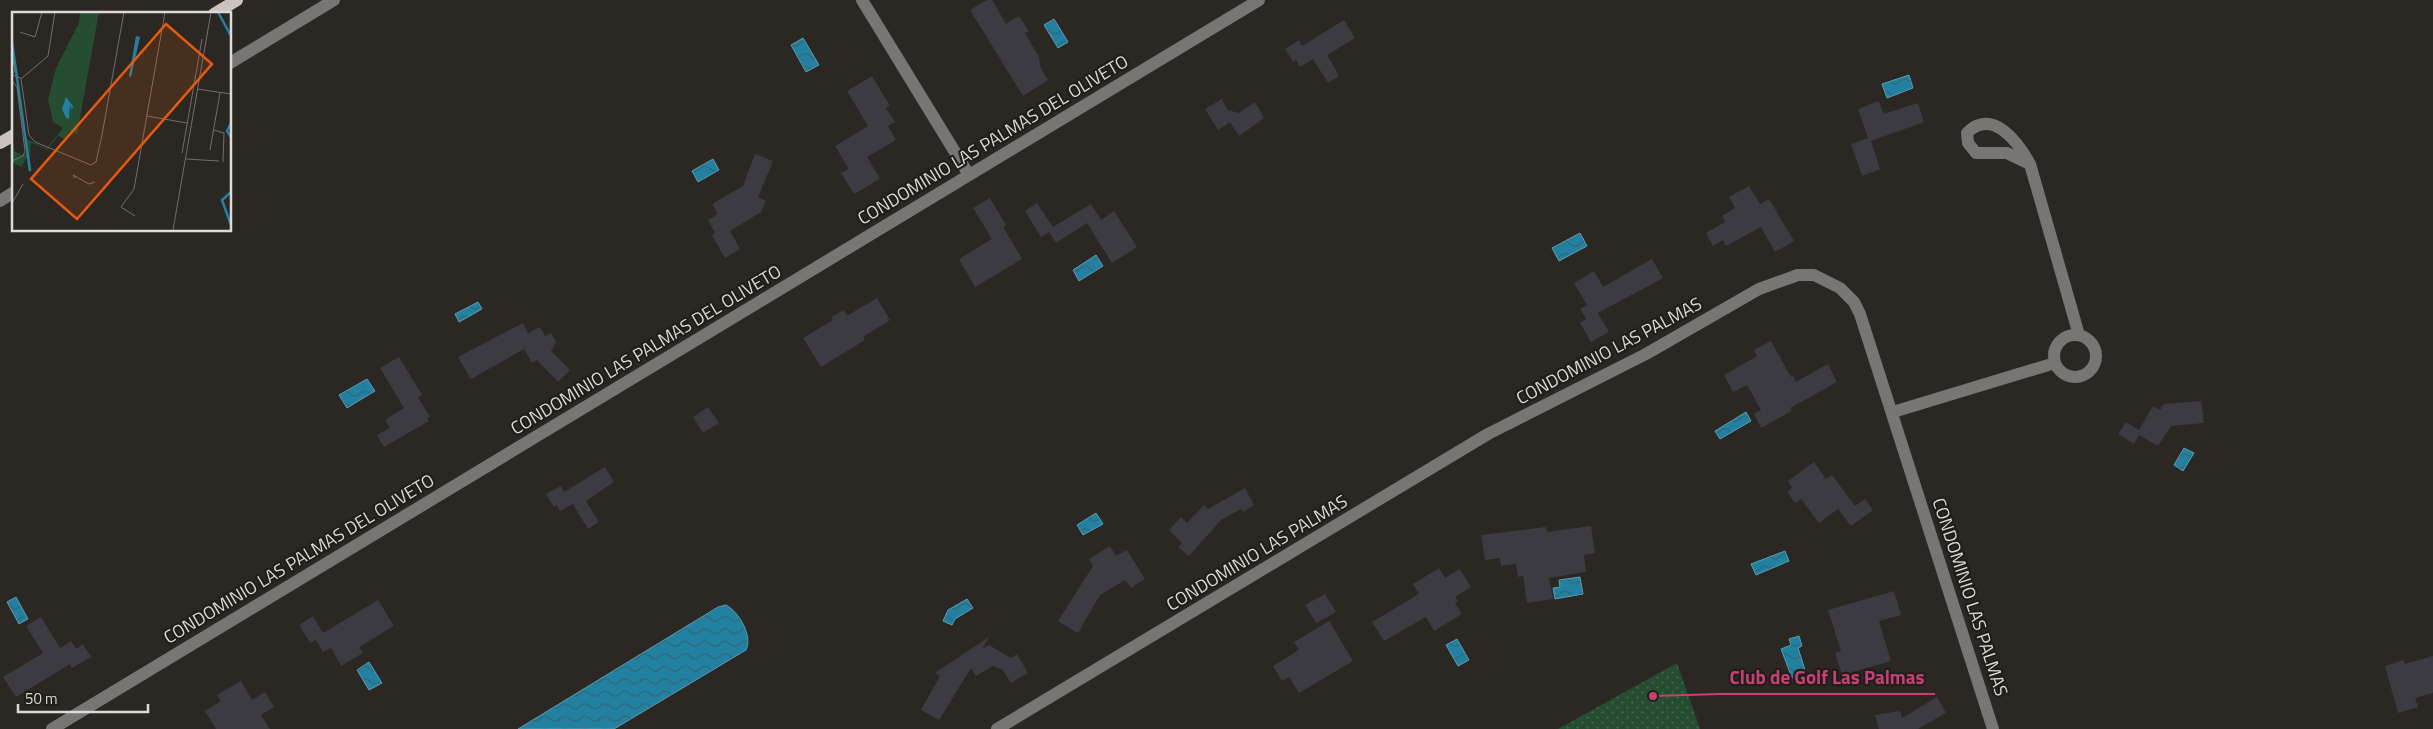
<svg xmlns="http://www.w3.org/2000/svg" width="2433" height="729" viewBox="0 0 2433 729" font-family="'Titillium Web',sans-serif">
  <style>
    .grass { fill: url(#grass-dots) }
    .water { fill: url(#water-waves); stroke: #5a9cb0 }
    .building { fill: #3b3b41 }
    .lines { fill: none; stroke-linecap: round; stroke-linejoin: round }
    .minor { stroke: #797575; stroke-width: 12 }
    .major { stroke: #cbc3c2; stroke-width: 12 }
    .labels { text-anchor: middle; stroke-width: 4.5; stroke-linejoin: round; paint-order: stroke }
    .street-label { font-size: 18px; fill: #dddad7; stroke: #221e19 }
    .inset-river { fill: none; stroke: #2281a0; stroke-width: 2.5 }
    .inset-road { fill: none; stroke: #726f6b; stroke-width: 1 }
    .view { fill: #e8590c; fill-opacity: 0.15; stroke: #e8590c; stroke-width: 2.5 }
    .inset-edge { fill: none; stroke: #dddad7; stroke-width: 2.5 }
    .leader { fill: none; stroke: #c73f74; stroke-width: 2 }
    .callout-dot { fill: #c73f74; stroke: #221e19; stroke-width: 2 }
    .callout-label { font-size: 19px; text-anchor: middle; font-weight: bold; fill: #c73f74; stroke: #221e19; stroke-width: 4.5; stroke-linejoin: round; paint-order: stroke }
  </style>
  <defs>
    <pattern id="grass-dots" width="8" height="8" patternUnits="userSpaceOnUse" patternTransform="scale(1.25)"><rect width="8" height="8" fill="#244d31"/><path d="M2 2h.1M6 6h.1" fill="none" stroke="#43664e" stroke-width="1.8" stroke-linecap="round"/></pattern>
    <pattern id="water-waves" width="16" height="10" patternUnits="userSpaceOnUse" patternTransform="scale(1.25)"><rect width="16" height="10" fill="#2281a0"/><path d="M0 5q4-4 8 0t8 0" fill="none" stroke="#2f677a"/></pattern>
  </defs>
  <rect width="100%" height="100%" fill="#2b2823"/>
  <!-- grass -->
  <path class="grass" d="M1677 663 1700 729H1558Z"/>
  <!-- water -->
  <path class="water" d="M1054 19 1068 42 1058 48 1044 25Z
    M803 38 819 65 806 72 791 45Z
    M1909 75 1913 88 1887 98 1882 84Z
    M713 159 719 170 698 182 692 171Z
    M1580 233 1587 246 1559 261 1552 248Z
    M1096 255 1103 266 1079 281 1073 270Z
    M478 302 482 309 459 322 455 314Z
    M367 379 375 391 347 408 339 395Z
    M1746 412 1751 421 1720 439 1715 431Z
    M2184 448 2194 453 2183 471 2174 465Z
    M1096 513 1103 524 1083 535 1077 525Z
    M1785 551 1789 561 1756 575 1751 564Z
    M1580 577 1583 594 1555 599 1553 588 1560 587 1559 580Z
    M16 597 28 619 19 624 7 602Z
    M967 599 973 608 955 619 952 625 943 621 948 610Z
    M726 605C739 612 753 636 746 650L614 729H518L718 607Z
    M1799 636 1802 646 1798 648 1806 673 1792 678 1781 649 1791 645 1789 639Z
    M1457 639 1469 660 1458 666 1446 645Z
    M369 662 382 683 369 690 357 670Z"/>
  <!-- building -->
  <path class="building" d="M987 0H992L1006 24 1019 16 1029 31 1025 33 1039 57 1040 66 1048 80 1023 96 970 10Z
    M1344 20 1355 38 1327 55 1339 76 1328 83 1313 59 1300 67 1296 60 1293 62 1285 49 1299 40 1302 46Z
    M872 76 890 106 886 108 895 122 888 126 896 140 867 157 880 179 854 194 841 173 849 169 835 146 868 126 847 91Z
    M1222 99 1228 110 1239 113 1255 102 1264 118 1239 136 1230 122 1218 130 1205 109Z
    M1879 101 1884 114 1918 103 1924 122 1871 141 1880 169 1862 176 1851 144 1868 138 1858 109Z
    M755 154 773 161 758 197 766 201 761 212 730 231 740 249 725 258 712 235 715 233 708 220 718 214 712 204 743 186Z
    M1749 186 1760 204 1769 199 1794 241 1775 252 1761 227 1726 246 1723 240 1713 246 1706 233 1725 222 1722 216 1735 208 1729 197Z
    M990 198 1006 225 1003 227 1022 259 975 287 959 259 992 239 973 208Z
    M1037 203 1053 227 1091 204 1101 220 1114 211 1137 247 1112 263 1087 223 1056 243 1049 232 1041 237 1025 211Z
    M1652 259 1663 278 1598 313 1609 332 1591 342 1580 323 1586 319 1580 309 1587 305 1574 283 1594 271 1603 287Z
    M877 298 890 320 863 337 865 340 821 367 803 338 833 320 831 317 844 310 847 316Z
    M523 323 528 333 540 327 545 336 551 333 556 342 551 351 570 370 558 382 537 360 532 363 524 349 471 379 458 357Z
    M1771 341 1791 377 1793 376 1796 382 1828 364 1837 382 1790 408 1792 411 1761 428 1754 414 1761 410 1747 385 1733 392 1724 375 1757 356 1754 350Z
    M399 357 422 395 418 397 430 417 427 418 429 421 384 447 377 435 390 428 385 420 404 408 380 368Z
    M2201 401 2204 423 2171 426 2158 446 2139 435 2134 444 2118 434 2126 422 2139 430 2153 406 2160 410 2164 404Z
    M708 407 719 423 703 433 693 417Z
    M1814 462 1826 479 1832 475 1855 506 1865 499 1873 510 1851 526 1838 509 1819 523 1801 499 1795 503 1787 492 1792 488 1788 481Z
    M605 467 614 482 586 501 599 522 588 529 573 504 560 511 557 505 554 507 546 494 561 486 564 492Z
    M1245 488 1254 505 1243 512 1241 509 1221 520 1189 556 1178 547 1182 543 1169 530 1181 517 1187 523 1204 505 1208 509Z
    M1591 526 1595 553 1584 555 1586 572 1549 578 1553 599 1527 603 1523 576 1518 577 1516 564 1501 566 1500 558 1485 560 1481 535 1546 527 1547 532Z
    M1110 546 1116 556 1127 550 1145 579 1131 588 1125 580 1100 595 1078 633 1058 621 1093 566 1089 559Z
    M1439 568 1445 578 1460 569 1471 587 1455 597 1458 601 1455 603 1462 614 1434 631 1426 617 1384 641 1372 622 1419 594 1413 584Z
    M1894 591 1901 615 1879 621 1891 661 1842 675 1835 653 1841 651 1828 610Z
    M1325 594 1336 612 1316 623 1305 605Z
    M378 600 394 626 359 647 363 653 341 666 331 648 323 652 316 640 310 643 299 625 313 616 323 633Z
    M41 617 60 648 71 641 76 649 83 644 91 657 72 668 70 664 16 697 3 677 43 653 26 626Z
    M1329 621 1353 661 1299 693 1289 677 1282 681 1273 666 1299 650 1294 642Z
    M989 637 982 649 989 645 1011 658 1017 654 1028 673 1011 683 1003 670 993 666 976 676 971 668 939 720 921 710 940 676 935 673Z
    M2433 656V693L2415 698 2418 707 2398 713 2385 666 2404 660 2405 664Z
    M241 681 252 700 265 692 274 707 261 715 270 729H216L205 711 221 701 217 695Z
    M1937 697 1946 713 1918 729H1879L1875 715 1900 711 1902 718Z"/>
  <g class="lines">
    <!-- minor -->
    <path class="minor" d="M862 0 969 175
      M230 63 334 0
      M2030 164 2007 153H1976L1968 143 1967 133C1992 107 2018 142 2030 164L2079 335
      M0 201 14 192
      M2054 356a21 21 0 1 1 42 0a21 21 0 1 1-42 0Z
      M1893 412 2055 363
      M52 729 1259 0
      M997 729 1488 434 1646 354 1759 289 1798 275H1814L1840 288 1854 302 1860 314 1993 729"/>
    <!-- major -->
    <path class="major" d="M214 14 237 0
      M0 143 14 135"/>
  </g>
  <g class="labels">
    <!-- street labels -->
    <g class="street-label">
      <text transform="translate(993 140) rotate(-31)" y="6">CONDOMINIO LAS PALMAS DEL OLIVETO</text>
      <text transform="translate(646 350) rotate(-31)" y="6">CONDOMINIO LAS PALMAS DEL OLIVETO</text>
      <text transform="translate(1609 351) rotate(-28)" y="6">CONDOMINIO LAS PALMAS</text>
      <text transform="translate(1257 553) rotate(-31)" y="6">CONDOMINIO LAS PALMAS</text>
      <text transform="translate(299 559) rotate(-31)" y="6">CONDOMINIO LAS PALMAS DEL OLIVETO</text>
      <text transform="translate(1970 597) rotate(72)" y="6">CONDOMINIO LAS PALMAS</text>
    </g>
  </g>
  <!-- overview -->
  <g transform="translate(12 12)">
    <rect width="219" height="219" fill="#2b2823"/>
    <path d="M68 0H87L65 122 58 119 53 127 46 124 35 138 19 131 18 147 14 146 10 155 0 151V120L2 139 11 143 14 142 15 127 34 137 51 116 41 110 36 87 44 56 67 11Z" fill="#244d31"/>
    <path d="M124 24 128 25 119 65 117 64ZM54 85 61 94 60 98 58 93 57 107 54 106 50 97Z" fill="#2281a0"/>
    <path class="inset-river" d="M206 0 219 24M0 30 18 159M219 111 215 119 219 125M219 180 210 188 219 213"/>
    <path class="inset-road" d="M43 0 36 44 9 67 17 123 23 130 79 153 84 150 90 123 112 0M8 20 23 25 30 0M0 44 3 58 0 63 9 66M0 69 5 75 13 139 11 144 0 149M185 77 219 82M135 104 175 111M202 118 212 121 211 150M198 138 208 81M170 141 190 27M174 147 207 149M63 166 61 163 77 172 83 170M0 191 11 172M123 204 109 195 122 177 153 0M161 218 199 0"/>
    <path class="view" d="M154 12 200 52 65 207 19 167Z"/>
    <rect width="219" height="219" class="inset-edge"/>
  </g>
  <!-- callouts -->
  <path class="leader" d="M1653 696L1720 694H1935"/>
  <circle class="callout-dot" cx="1653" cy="696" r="5"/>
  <g class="callout-label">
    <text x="1827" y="684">Club de Golf Las Palmas</text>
  </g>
  <!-- scale -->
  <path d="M18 704v8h130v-8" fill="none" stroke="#dddad7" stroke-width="2.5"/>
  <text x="25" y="704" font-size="15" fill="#dddad7" stroke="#221e19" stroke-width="4" paint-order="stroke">50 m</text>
</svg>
